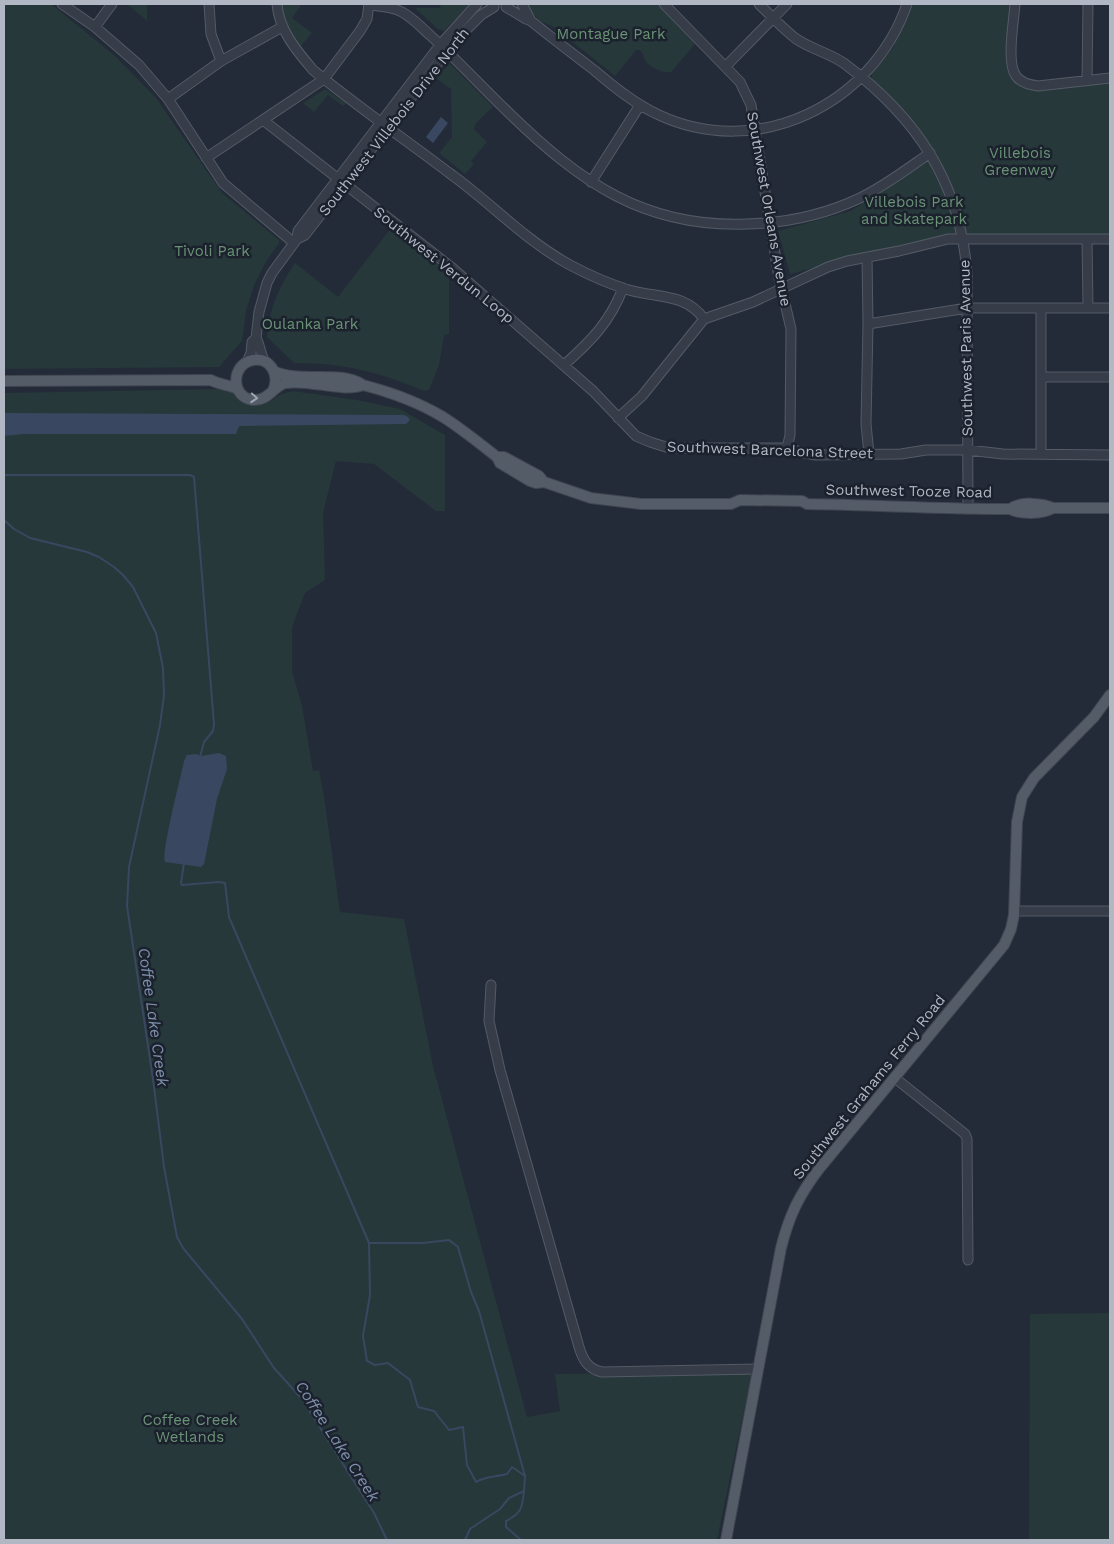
<svg xmlns="http://www.w3.org/2000/svg" width="1114" height="1544" viewBox="0 0 1114 1544" font-family="'Work Sans',sans-serif">
  <style>
    .green { fill: #26383a }
    .water { fill: #394860 }
    .lines { fill: none; stroke-linecap: round; stroke-linejoin: round }
    .stream { stroke: #394860; stroke-width: 2 }
    .minor-casing { stroke: #545b66; stroke-width: 11 }
    .major-casing { stroke: #404651; stroke-width: 12 }
    .minor { stroke: #363d48; stroke-width: 9 }
    .major { stroke: #545c68; stroke-width: 10 }
    .oneway { stroke: #9ea6b2 }
    .labels { text-anchor: middle; stroke-width: 5; stroke-linejoin: round; paint-order: stroke }
    .park-label { font-size: 15px; fill: #6a9376; stroke: #1c222d }
    .street-label { font-size: 15px; fill: #b1b8c4; stroke: #1c222d }
    .water-label { font-size: 16px; font-style: italic; fill: #7c8eaa; stroke: #1c222d }
  </style>
  <rect width="100%" height="100%" fill="#232b38"/>
  <!-- green -->
  <path class="green" d="M4 4H51L114 55 156 98 222 193 279 240V243L267 260 254 285 246 311 242 341 219 367 4 369Z
    M127 4H147V21Z
    M280 4H302L292 18 312 33 300 47 284 22Z
    M441 4H470L444 31 438 29 415 8H440Z
    M525 4H657L695 44 671 72C663 74 649 67 645 60 643 55 644 53 639 50H636L615 76 554 27 540 21 527 7Z
    M913 4H1011L1006 66 1011 78 1020 85H1085L1110 82V235H967L965 233C956 210 948 179 936 157 920 127 896 104 872 81V74L893 48Z
    M449 63 493 107 476 123 474 129 487 142 471 161 474 164 465 174 439 153 452 137 451 89 437 79Z
    M325 89 346 103 343 106 328 95 314 112 303 103Z
    M929 159 945 192 958 235 847 259 790 274 778 231 851 211Z
    M391 228 449 272V334L444 335 439 365 429 390 424 391C383 373 340 362 294 363L267 337C269 310 279 286 295 263L338 297Z
    M221 389 232 391 240 399 249 404 259 405 269 402 281 394 293 391 357 400 400 409 445 435V511H436L374 464 336 461 323 513 325 580 305 593 292 627V671L302 706 313 771 319 770 324 796 340 912 404 919 433 1066 527 1417 560 1411 555 1374 752 1372 717 1540H4V393Z
    M1110 1313V1540H1029L1030 1314Z"/>
  <!-- water -->
  <path class="water" d="M441 117 448 123 433 143 426 137Z
    M4 413 404 415 408 417 410 420 406 424 239 426 236 434H23L4 436Z
    M219 753 226 756 227 769 217 799 204 864 201 867 165 862C161 851 181 777 184 761L187 755 196 754 201 756Z"/>
  <g class="lines">
    <!-- stream -->
    <path class="stream" d="M4 475H190L194 477 214 724 213 731 204 742 200 757
      M4 520 14 529 30 538 87 552 99 557 114 567 123 575 133 587 156 633 163 668 164 695 160 725 129 867 127 906 153 1079 164 1167 177 1237 183 1248 242 1319 274 1368 302 1399 374 1513 387 1540
      M184 863 181 883 182 885 219 882 225 883 229 917 369 1243 370 1295 363 1336 367 1361 375 1365 388 1363 410 1380 418 1407 434 1411 449 1430 463 1427 467 1465 476 1482C485 1476 496 1477 507 1474L512 1467 525 1476 524 1491 509 1498 500 1509 470 1529 465 1540
      M369 1243H423L449 1240 458 1247 471 1292 479 1311 525 1476
      M521 1540 506 1527V1521C522 1513 522 1508 524 1491"/>
    <defs>
      <path id="minor" d="M62 4 95 27 139 65 168 99 223 183 294 243
        M209 4 211 34 221 61
        M277 4C279 30 296 50 313 70 358 107 406 140 452 175 492 204 526 241 570 265 589 275 609 284 629 290 657 298 686 293 704 319
        M522 4 531 21
        M664 4 740 82 751 105 779 278 791 329 790 435 787 448
        M759 4C770 15 782 28 795 38 810 49 830 53 845 64 917 118 960 182 967 273L968 509
        M1015 4C1014 21 1006 62 1016 76 1021 83 1030 85 1038 86L1110 78
        M369 5C380 6 393 7 402 12 413 18 422 28 431 36 458 61 483 88 509 113 580 182 644 228 747 224 786 223 824 215 860 198 885 186 907 169 930 153
        M506 7 526 19 531 21C552 38 573 54 594 70 614 87 635 104 659 115 758 161 873 104 907 4
        M95 27 112 4
        M726 66 787 4
        M1087 80 1088 4
        M168 99 221 61 282 27
        M263 120 451 267 593 391 636 436 650 442 666 447 678 448H787L804 453 816 455 901 454 926 450H968L1003 454 1110 455
        M206 158 324 79 360 31 367 19 369 4
        M591 182 640 105
        M297 239 305 235 455 41 481 15 494 7
        M1087 239 1088 308
        M867 257 868 324 866 424 869 454
        M1041 308V454
        M868 324 967 308H1110
        M256 338C260 344 260 354 265 362
        M247 362 251 353 252 342 256 338 259 312 267 283 272 273 297 239 298 231 440 45 477 4
        M564 365C591 341 610 322 623 288
        M1041 377H1110
        M618 418 642 396 704 319 753 302 828 267 847 261 899 251 948 239H1110
        M1015 911H1110
        M491 985 489 1021 500 1070 579 1347C583 1360 588 1369 602 1372L758 1369
        M895 1078 965 1134 967 1139 968 1260"/>
      <path id="major" d="M274 371C300 384 340 369 363 385 390 392 418 402 443 417 462 429 479 443 497 457L500 463 530 481 536 483 544 482 591 498 641 504H731L740 500 802 501 807 504C875 505 942 509 1010 509 1021 515 1042 514 1053 508H1110
        M4 381 211 380C217 384 229 385 238 389
        M274 388C279 374 270 357 253 360 231 364 230 397 253 400 269 401 273 386 286 383 309 379 344 393 363 385
        M497 457H504L539 476 544 482
        M1010 509C1020 501 1042 503 1053 508
        M726 1540 781 1248C789 1216 799 1195 819 1169L1004 945 1011 929 1014 915 1017 822 1022 797 1034 778 1094 717 1110 695"/>
    </defs>
    <!-- minor casing -->
    <use href="#minor" class="minor-casing"/>
    <!-- major casing -->
    <use href="#major" class="major-casing"/>
    <!-- minor -->
    <use href="#minor" class="minor"/>
    <!-- major -->
    <use href="#major" class="major"/>
  </g>
  <!-- one-way arrows -->
  <defs><path id="oneway-chevron" d="M-2-3.5L2.5 0L-2 3.5" fill="none" stroke-width="1.6" stroke-linecap="round" stroke-linejoin="round" transform="scale(1.25)"/></defs>
  <use class="oneway" href="#oneway-chevron" transform="translate(254 398) rotate(4)"/>
  <g class="labels">
    <!-- park labels -->
    <g class="park-label">
      <text x="611" y="39">Montague Park</text>
      <text x="1020" y="158">Villebois<tspan x="1020" dy="17">Greenway</tspan></text>
      <text x="914" y="207">Villebois Park<tspan x="914" dy="17">and Skatepark</tspan></text>
      <text x="212" y="256">Tivoli Park</text>
      <text x="310" y="329">Oulanka Park</text>
      <text x="190" y="1425">Coffee Creek<tspan x="190" dy="17">Wetlands</tspan></text>
    </g>
    <!-- street labels -->
    <g class="street-label">
      <text transform="translate(394 122) rotate(-52)" y="5">Southwest Villebois Drive North</text>
      <text transform="translate(769 209) rotate(80)" y="5">Southwest Orleans Avenue</text>
      <text transform="translate(444 265) rotate(39)" y="5">Southwest Verdun Loop</text>
      <text transform="translate(966 348) rotate(-91)" y="5">Southwest Paris Avenue</text>
      <text transform="translate(770 450) rotate(2)" y="5">Southwest Barcelona Street</text>
      <text transform="translate(909 491) rotate(1)" y="5">Southwest Tooze Road</text>
      <text transform="translate(869 1087) rotate(-51)" y="5">Southwest Grahams Ferry Road</text>
    </g>
    <!-- water labels -->
    <g class="water-label">
      <text transform="translate(154 1017) rotate(82)" y="6">Coffee Lake Creek</text>
      <text transform="translate(338 1441) rotate(57)" y="6">Coffee Lake Creek</text>
    </g>
  </g>
  <!-- border -->
  <rect width="1114" height="1544" fill="none" stroke="#b1b8c4" stroke-width="10"/>
</svg>
